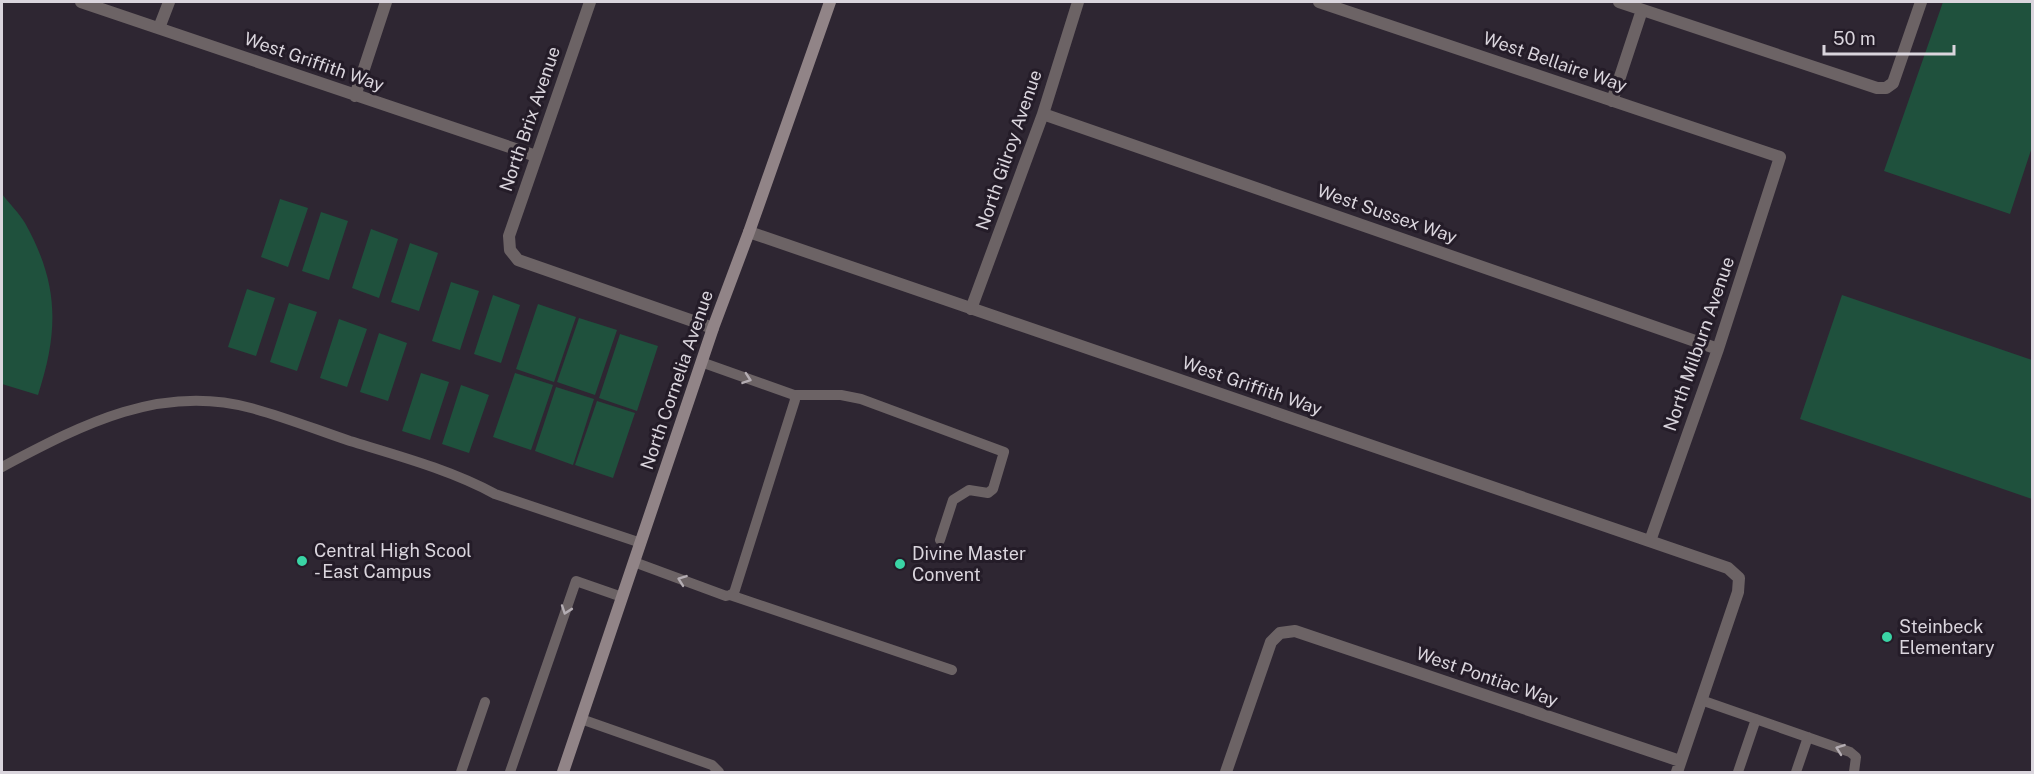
<svg xmlns="http://www.w3.org/2000/svg" width="2034" height="774" viewBox="0 0 2034 774" font-family="'Public Sans',sans-serif">
  <style>
    .green { fill: #1f513d }
    .lines { fill: none; stroke-linecap: round; stroke-linejoin: round }
    .lane { stroke: #6c6365; stroke-width: 10 }
    .street { stroke: #6c6365; stroke-width: 12 }
    .secondary { stroke: #918487; stroke-width: 12 }
    .oneway { stroke: #b4adb3 }
    .poi-dot { fill: #3ad4a5; stroke: #241c28; stroke-width: 2 }
    .labels { text-anchor: middle; stroke-width: 6; stroke-linejoin: round; paint-order: stroke }
    .street-label { font-size: 18px; fill: #dad5dd; stroke: #241c28 }
    .poi-label { font-size: 18px; fill: #dad5dd; stroke: #241c28; text-anchor: start }
  </style>
  <rect width="100%" height="100%" fill="#2e2632"/>
  <!-- green -->
  <path class="green" d="M1943 2H2032V147L2010 214 1884 171Z
    M2 194C9 203 19 213 25 223 59 284 59 330 38 395L2 384Z
    M280 199 308 208 288 267 261 257Z
    M321 212 348 221 329 280 302 271Z
    M371 229 398 239 379 298 352 288Z
    M410 243 438 253 419 311 391 302Z
    M451 282 479 291 460 350 432 341Z
    M247 289 275 298 256 356 228 347Z
    M493 295 520 305 501 363 474 354Z
    M1842 295 2032 360V499L1800 419Z
    M289 303 317 312 297 371 270 362Z
    M538 304 576 317 554 382 516 369Z
    M579 318 617 330 595 395 557 382Z
    M339 319 367 329 347 387 320 378Z
    M379 333 407 343 388 401 360 392Z
    M620 334 658 346 637 411 599 398Z
    M421 373 449 382 430 440 402 431Z
    M515 373 553 385 531 450 493 437Z
    M461 385 489 395 469 453 442 444Z
    M556 387 594 399 573 465 535 451Z
    M597 401 635 413 613 478 575 465Z"/>
  <g class="lines">
    <!-- lane -->
    <path class="lane" d="M701 362 794 395H841L861 399 1004 452 993 489 988 493 969 490 953 500 940 540
      M2 467C80 426 159 383 251 408 285 417 317 430 350 441 399 456 451 470 495 494L641 543
      M634 562 726 596 730 595 952 670
      M730 595 734 593 795 400 794 395
      M1701 700 1850 752 1856 757 1854 772
      M581 719 712 765 719 772
      M461 772 485 702
      M510 772 576 581 622 597
      M1738 772 1756 719
      M1796 772 1808 737"/>
    <!-- street -->
    <path class="street" d="M81 2 536 156
      M590 2 509 236 510 250 518 260 713 328
      M1319 2 1780 157 1718 349 1650 541
      M1619 2 1877 88H1886L1893 83 1921 2
      M159 28 169 2
      M355 96 386 2
      M1612 101 1642 10
      M1043 114 1718 349
      M749 232 1728 568 1739 578 1738 592 1677 772
      M971 309 1043 114 1078 2
      M1226 772 1271 642 1280 633 1295 631 1680 761"/>
    <!-- secondary -->
    <path class="secondary" d="M563 772 713 328 749 232 830 2"/>
  </g>
  <!-- one-way arrows -->
  <defs><path id="oneway-chevron" d="M-2-3.5L2.5 0L-2 3.5" fill="none" stroke-width="1.6" stroke-linecap="round" stroke-linejoin="round" transform="scale(1.5)"/></defs>
  <g class="oneway">
    <use href="#oneway-chevron" transform="translate(747 379) rotate(19)"/>
    <use href="#oneway-chevron" transform="translate(682 580) rotate(-160)"/>
    <use href="#oneway-chevron" transform="translate(566 610) rotate(109)"/>
    <use href="#oneway-chevron" transform="translate(1840 749) rotate(-160)"/>
  </g>
  <!-- markers -->
  <g class="poi-dot">
    <circle cx="302" cy="561" r="6"/>
    <circle cx="900" cy="564" r="6"/>
    <circle cx="1887" cy="637" r="6"/>
  </g>
  <g class="labels">
    <!-- street labels -->
    <g class="street-label">
      <text transform="translate(314 62) rotate(19)" y="6">West Griffith Way</text>
      <text transform="translate(1555 62) rotate(19)" y="6">West Bellaire Way</text>
      <text transform="translate(530 119) rotate(-71)" y="6">North Brix Avenue</text>
      <text transform="translate(1009 150) rotate(-71)" y="6">North Gilroy Avenue</text>
      <text transform="translate(1387 214) rotate(19)" y="6">West Sussex Way</text>
      <text transform="translate(1699 344) rotate(-71)" y="6">North Milburn Avenue</text>
      <text transform="translate(677 380) rotate(-71)" y="6">North Cornelia Avenue</text>
      <text transform="translate(1252 386) rotate(19)" y="6">West Griffith Way</text>
      <text transform="translate(1487 677) rotate(19)" y="6">West Pontiac Way</text>
    </g>
    <!-- poi labels -->
    <g class="poi-label">
      <text x="314" y="557">Central High Scool<tspan x="314" dy="21">- East Campus</tspan></text>
      <text x="912" y="560">Divine Master<tspan x="912" dy="21">Convent</tspan></text>
      <text x="1899" y="633">Steinbeck<tspan x="1899" dy="21">Elementary</tspan></text>
    </g>
  </g>
  <!-- border -->
  <rect width="2034" height="774" fill="none" stroke="#dad5dd" stroke-width="6"/>
  <!-- scale -->
  <path d="M1824 45v9h130v-9" fill="none" stroke="#dad5dd" stroke-width="3"/>
  <text x="1833" y="45" font-size="18" fill="#dad5dd" stroke="#241c28" stroke-width="4.5" paint-order="stroke">50 m</text>
</svg>
